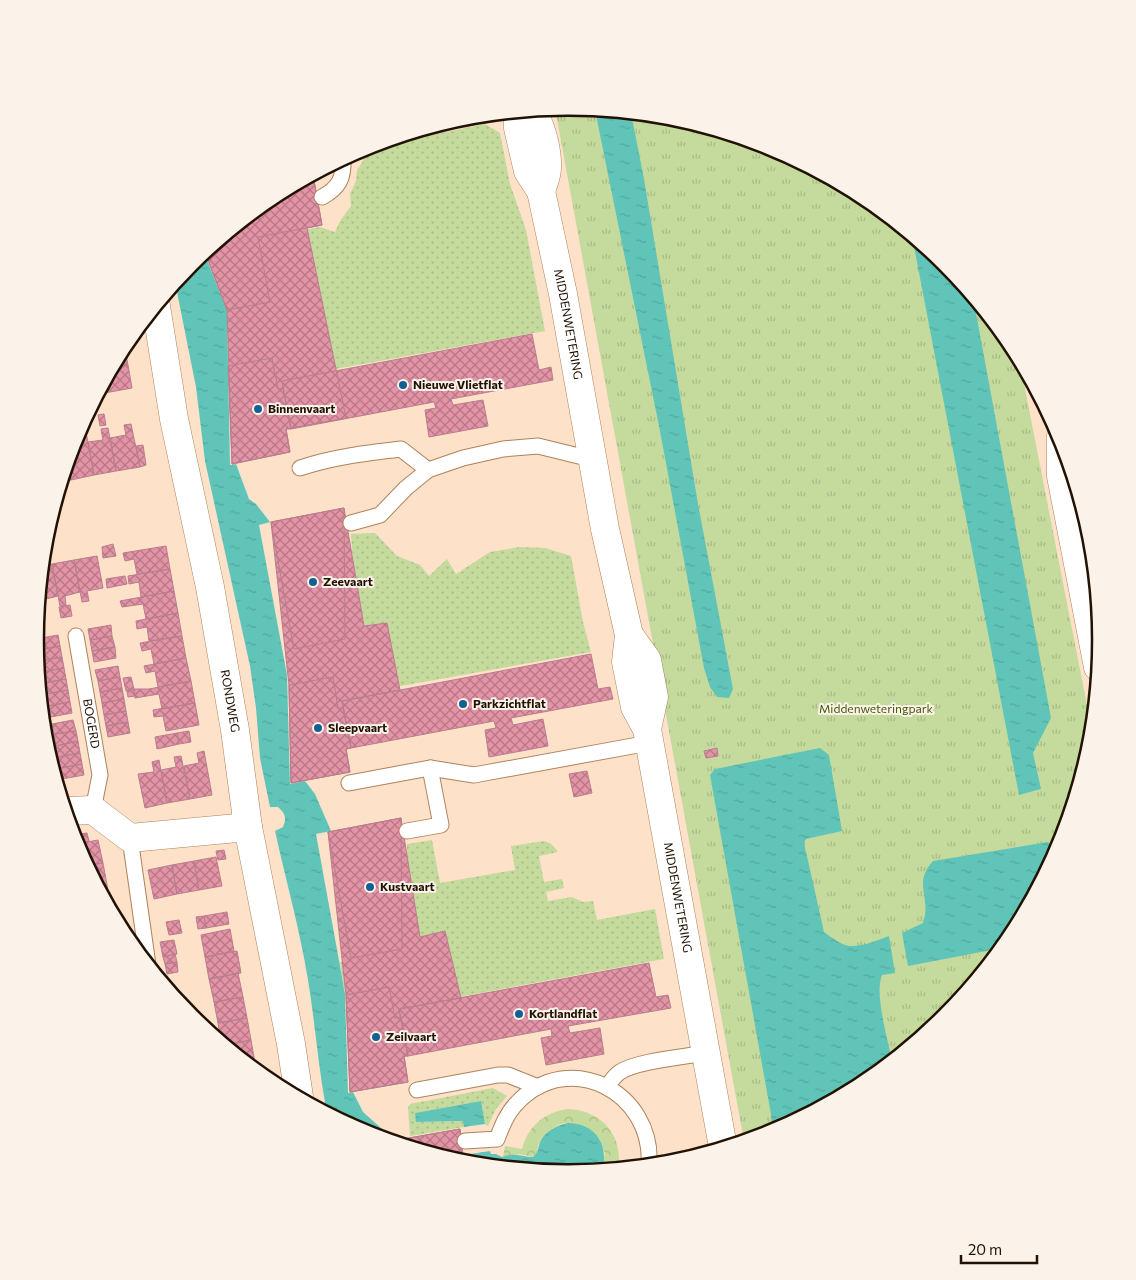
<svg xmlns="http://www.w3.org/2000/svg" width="1136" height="1280" viewBox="0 0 1136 1280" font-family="Commissioner,sans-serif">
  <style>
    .grass { fill: url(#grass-dots) }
    .forest { fill: url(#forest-crowns) }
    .park { fill: url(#park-tufts) }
    .water { fill: url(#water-ripples) }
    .building { fill: url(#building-cross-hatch); stroke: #b97e8c }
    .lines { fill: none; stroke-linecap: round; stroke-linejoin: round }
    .lane-casing { stroke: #ad835b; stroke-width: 17 }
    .street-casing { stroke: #ad835b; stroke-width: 29 }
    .lane { stroke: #fff; stroke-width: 15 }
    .street { stroke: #fff; stroke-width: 28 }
    .poi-dot { fill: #136193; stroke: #fbf2e9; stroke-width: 2 }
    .labels { text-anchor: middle; stroke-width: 4; stroke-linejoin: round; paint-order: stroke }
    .street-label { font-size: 12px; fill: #221203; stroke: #fbf2e9 }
    .poi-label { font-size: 12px; font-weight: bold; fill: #221203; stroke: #fbf2e9; text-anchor: start }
    .park-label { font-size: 12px; fill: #445807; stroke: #fbf2e9 }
    .rim { fill: none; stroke: #221203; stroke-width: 2.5 }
  </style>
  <defs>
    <pattern id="grass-dots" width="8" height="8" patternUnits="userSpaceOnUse" patternTransform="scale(1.25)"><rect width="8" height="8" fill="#c5da9d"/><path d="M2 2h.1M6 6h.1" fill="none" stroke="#a9ba86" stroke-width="1.8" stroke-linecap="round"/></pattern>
    <pattern id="forest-crowns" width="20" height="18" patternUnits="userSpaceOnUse" patternTransform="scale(1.25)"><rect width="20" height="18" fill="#c5da9d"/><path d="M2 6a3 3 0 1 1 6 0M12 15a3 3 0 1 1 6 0" fill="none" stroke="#a9ba86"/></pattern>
    <pattern id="park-tufts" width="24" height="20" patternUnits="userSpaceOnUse" patternTransform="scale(1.25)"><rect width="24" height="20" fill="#c5da9d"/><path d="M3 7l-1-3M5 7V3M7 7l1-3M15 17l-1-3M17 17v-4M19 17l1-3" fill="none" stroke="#a9ba86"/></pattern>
    <pattern id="water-ripples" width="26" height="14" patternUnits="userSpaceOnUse" patternTransform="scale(1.25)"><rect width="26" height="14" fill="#60c5b8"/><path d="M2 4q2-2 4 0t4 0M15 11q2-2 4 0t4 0" fill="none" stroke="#53a89d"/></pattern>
    <pattern id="building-cross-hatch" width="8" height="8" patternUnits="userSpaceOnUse" patternTransform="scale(1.25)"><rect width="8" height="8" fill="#e394a7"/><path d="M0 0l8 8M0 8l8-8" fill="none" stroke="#b87786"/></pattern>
  </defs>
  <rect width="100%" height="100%" fill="#fde1c8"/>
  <!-- grass -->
  <path class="grass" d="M485 124 500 133 510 184 526 230 545 331 281 379 304 230 320 227 335 232 340 221 351 206 350 194 356 181 357 170 363 161 361 149Z
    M375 533 397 556 420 565 429 576 447 559 456 574 490 552 520 547 545 548 571 556 583 622 591 652 401 686 345 699 354 578 351 534Z
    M432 840 440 883 515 870 511 846 544 841C551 843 554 846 558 852L539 856 544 882 562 879 564 888 546 892 548 901 572 897 583 902 593 901 597 920 655 909 664 959 399 1008 390 986 345 995 340 962 402 950 407 878V844Z
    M493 1088 507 1096 496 1109 488 1126 485 1124 481 1101 415 1113 417 1122 464 1121V1127L410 1136 408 1107 410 1104Z"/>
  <!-- forest -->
  <path class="forest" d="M568 1109C600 1110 624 1135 618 1168L602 1170 605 1153 599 1138C591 1134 575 1124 567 1123 556 1123 544 1134 539 1143 537 1149 538 1153 533 1157L518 1154 503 1157 505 1146 522 1149C528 1126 545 1112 568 1109Z"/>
  <!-- park -->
  <path class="park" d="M568 107 672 117 772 148 864 197 945 263 1011 344 1019 358 1092 731 1091 744 1060 844 1011 936 945 1017 864 1083 772 1133 744 1141 555 108Z"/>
  <!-- water -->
  <path class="water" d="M595 110 631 113 644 179 698 504 733 689 729 698 717 697 710 687 704 668 660 431Z
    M912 236 945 263 973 297 1051 718 1033 753 1041 789 1019 795Z
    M204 252 227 311 230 465 236 464 249 499 256 504 270 522 259 525 287 675 290 784 305 781 315 794 331 831 316 834 342 977 345 995 348 1093 353 1092 363 1112 381 1128 388 1140 364 1132 325 1112 326 1108C318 1065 315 1022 308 980 300 930 286 881 275 831L283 827C287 818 285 813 278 807H270L260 758 256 708 250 666 205 461 196 387 175 282 191 263Z
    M820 748 829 755 842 831 806 839 804 843 824 932C831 937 841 945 849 946 862 947 878 940 889 936L895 973 882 975C874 993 888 1040 892 1061L864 1083 774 1131 710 775 715 769Z
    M1048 842 1053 847 1054 855 1011 936 1002 948 908 966 902 933 923 923C932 897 912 884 933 861Z
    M481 1101 485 1124 464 1127 463 1121 416 1122 415 1113Z
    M568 1123C594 1123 610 1144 602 1170L570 1173 563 1170 557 1172 464 1163V1155L490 1151 491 1154H496L502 1157C514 1152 521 1157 533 1157 538 1153 538 1148 540 1142 545 1131 557 1125 568 1123Z"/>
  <!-- building -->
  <path class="building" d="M313 175 322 225 307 228 346 418 286 429 290 452 232 464 227 310 205 252 272 197Z
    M313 175 322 225 258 237 270 302 227 310 205 252 272 197Z
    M532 334 539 370 551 367 553 380 451 399 453 405 483 400 488 426 429 437 425 410 436 408 434 402 291 429 282 381Z
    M124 345 128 365 112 367Z
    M272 358 278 389H283L291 429H286L290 452 232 464 228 366Z
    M128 365 132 388 99 394 112 367Z
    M104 414 106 425 100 426 98 415Z
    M131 424 140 467 116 471 110 438 126 435 124 425Z
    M81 425H85L86 432 77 434Z
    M108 428 116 471 94 475 88 442 103 440 101 429Z
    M86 432 94 475 71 480 68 463 73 445 81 444 79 433Z
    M143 445 146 465 140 467 136 446Z
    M68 463 71 480 62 481Z
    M344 508 364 626 387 623 400 690 342 701 351 748 346 749 350 772 291 783 289 685 271 522Z
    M344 508 345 639 294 649 271 522Z
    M113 544 116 556 103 558 102 547Z
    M166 546 170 569 137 574 134 559 125 561 123 553Z
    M97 556 103 588 87 591 89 601 82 602 74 560Z
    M74 560 80 592 65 596 66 605 60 606 52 564Z
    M52 564 58 596 42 600 44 610 38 611 42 566Z
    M170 569 174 591 141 597 139 582 129 584 128 576Z
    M125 576 127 584 107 588 106 579Z
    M174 591 178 613 146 619 143 604 122 607 120 601Z
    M70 605 72 616 61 618 59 607Z
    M178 613 182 636 149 641 147 627 137 629 136 621Z
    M111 625 112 636 90 640 88 629Z
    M58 635 60 646 38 650 36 639Z
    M112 636 115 647 92 651 90 640Z
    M182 636 186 658 154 664 151 649 142 651 140 643Z
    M60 646 62 657 40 661 38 650Z
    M115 647 116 658 94 662 92 651Z
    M591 654 598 689 610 687 613 699 511 718 513 725 543 719 548 746 489 757 485 730 496 728 494 721 351 748 342 701Z
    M62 657 64 668 42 672 40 661Z
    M186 658 191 681 158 687 155 671 146 673 144 666Z
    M118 666 120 677 98 681 95 670Z
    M64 668 66 679 44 683 42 672Z
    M120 677 122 688 100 692 98 681Z
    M131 677 134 689 126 691 123 678Z
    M333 677 338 708H343L351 748 346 749 350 772 291 783 289 685Z
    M66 679 68 690 46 694 44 683Z
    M191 681 195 703 162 709 159 694 135 698 134 689H149Z
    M122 688 124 699 102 703 100 692Z
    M134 689 135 696 128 697 127 691Z
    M68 690 70 702 48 706 46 694Z
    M124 699 126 711 104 715 102 703Z
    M70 702 72 713 51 717 48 706Z
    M195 703 199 725 166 731 163 716 154 717 153 710Z
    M126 711 128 722 106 726 104 715Z
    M73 720 76 731 54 734 52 724Z
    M128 722 130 733 108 737 106 726Z
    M76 731 78 741 56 746 54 734Z
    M189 731 191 742 179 744 177 733Z
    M177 733 179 744 157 749 155 737Z
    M78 741 80 753 58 757 56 746Z
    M52 742 55 752 48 753 45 744Z
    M717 748 718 756 706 758 704 751Z
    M204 751 212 795 190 799 184 766 199 763 197 753Z
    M80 753 82 764 60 768 58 757Z
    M55 754 57 763 51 764 49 755Z
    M181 756 190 799 167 803 161 770 176 767 174 757Z
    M159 760 167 803 145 808 138 774 154 772 152 762Z
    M82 764 84 775 62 779 60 768Z
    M587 771 592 793 574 797 569 774Z
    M401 818 420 937 445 931 461 998 399 1009 408 1056H404L408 1082 350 1092 346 995 328 832Z
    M401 818 402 949 351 958 328 832Z
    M87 833 89 841 81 843 79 834Z
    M98 840 103 863 87 865 76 844Z
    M224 850 226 859 218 860 216 851Z
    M216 857 222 886 199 890 194 861Z
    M194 861 199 890 177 894 172 865Z
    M103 863 107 885 98 887 87 865Z
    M172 865 177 894 154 899 148 870Z
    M107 885 111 908H110L98 887Z
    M227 912 229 924 206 928 204 916Z
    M204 916 206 928 198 929 196 917Z
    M179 920 182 933 169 935 166 922Z
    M230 929 234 951 205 957 201 935Z
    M174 940 177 954 163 957 160 942Z
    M237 951 241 973 209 979 205 957Z
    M175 954 177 962 165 964 163 957Z
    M177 962 178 972 167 974 165 964Z
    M649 963 656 997 668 995 671 1008 568 1026 570 1033 600 1028 604 1054 546 1065 541 1038 552 1036 551 1029 408 1056 399 1009Z
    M238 973 243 997 214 1002 209 979Z
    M389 987 395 1018 401 1017 408 1056H404L408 1082 350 1092 346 995Z
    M243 997 247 1018 218 1023 214 1002Z
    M184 1000 185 1007H183L178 1001Z
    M247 1018 251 1040 226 1045 221 1042 218 1023Z
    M251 1040 255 1063 249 1065 226 1045Z
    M460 1129 464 1163 392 1141Z
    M460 1129V1161L392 1141Z"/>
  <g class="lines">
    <defs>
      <g id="lane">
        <path d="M322 197C339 188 344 178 343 159"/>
        <path d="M300 468C333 457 366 453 401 449L428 470"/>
        <path d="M351 523 380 515 406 488 428 470 463 458 503 449 538 446 591 459"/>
        <path id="s1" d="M76 636 100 775 93 810"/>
        <path d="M349 783 430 768 474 775 649 743"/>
        <path d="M407 831 441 825 430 768"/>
        <path d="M130 838 148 965"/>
        <path d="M607 1087C611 1081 614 1076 620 1072 637 1061 684 1057 705 1053"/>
        <path d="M417 1090 498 1075H508L538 1087"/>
        <path d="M465 1141 497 1139C502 1126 507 1113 517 1103 569 1048 654 1092 649 1165"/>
      </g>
      <g id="street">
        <path d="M532 111C541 125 548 151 547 168 547 176 543 184 541 191"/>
        <path id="s2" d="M518 112V128L528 171 541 191 563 294 605 529 629 635 626 662 635 707 647 729 723 1147"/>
        <path id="s3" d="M156 306 174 419 210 587 235 730 248 827 291 1044 299 1097"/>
        <path d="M1061 436V476L1098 667"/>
        <path d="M629 635 647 660 654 697 647 729"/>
        <path d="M66 811 93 810 130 838 248 827"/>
      </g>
    </defs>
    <!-- lane casing -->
    <use href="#lane" class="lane-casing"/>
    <!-- street casing -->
    <use href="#street" class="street-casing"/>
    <!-- lane -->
    <use href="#lane" class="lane"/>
    <!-- street -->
    <use href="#street" class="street"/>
  </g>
  <!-- markers -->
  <g class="poi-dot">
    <circle cx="403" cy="385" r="5"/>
    <circle cx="258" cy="409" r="5"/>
    <circle cx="313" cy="582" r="5"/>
    <circle cx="463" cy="704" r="5"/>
    <circle cx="318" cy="728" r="5"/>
    <circle cx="370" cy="887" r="5"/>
    <circle cx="519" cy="1014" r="5"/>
    <circle cx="376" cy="1037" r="5"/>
  </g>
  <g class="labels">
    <!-- street labels -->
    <g class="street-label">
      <text dy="4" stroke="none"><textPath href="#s2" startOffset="220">MIDDENWETERING</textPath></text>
      <text dy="4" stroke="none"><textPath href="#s3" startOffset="402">RONDWEG</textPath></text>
      <text dy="4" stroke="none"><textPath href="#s1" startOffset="89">BOGERD</textPath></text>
      <text dy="4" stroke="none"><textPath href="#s2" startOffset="806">MIDDENWETERING</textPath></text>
    </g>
    <!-- poi labels -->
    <g class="poi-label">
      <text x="413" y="389">Nieuwe Vlietflat</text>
      <text x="268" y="413">Binnenvaart</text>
      <text x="323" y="586">Zeevaart</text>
      <text x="473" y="708">Parkzichtflat</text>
      <text x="328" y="732">Sleepvaart</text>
      <text x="380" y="891">Kustvaart</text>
      <text x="529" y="1018">Kortlandflat</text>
      <text x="386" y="1041">Zeilvaart</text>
    </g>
    <!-- park labels -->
    <g class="park-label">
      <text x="876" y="713">Middenweteringpark</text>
    </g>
  </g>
  <!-- crop -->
  <path d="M0 0H1136V1280H0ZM44 640a524 524 0 1 1 1048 0a524 524 0 1 1-1048 0Z" fill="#fbf2e9" fill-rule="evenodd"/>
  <path class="rim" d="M44 640a524 524 0 1 1 1048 0a524 524 0 1 1-1048 0Z"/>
  <!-- scale -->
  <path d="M961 1255v8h76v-8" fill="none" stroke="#221203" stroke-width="2.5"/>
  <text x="968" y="1255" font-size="15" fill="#221203" stroke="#fbf2e9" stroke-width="4" paint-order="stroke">20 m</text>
</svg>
